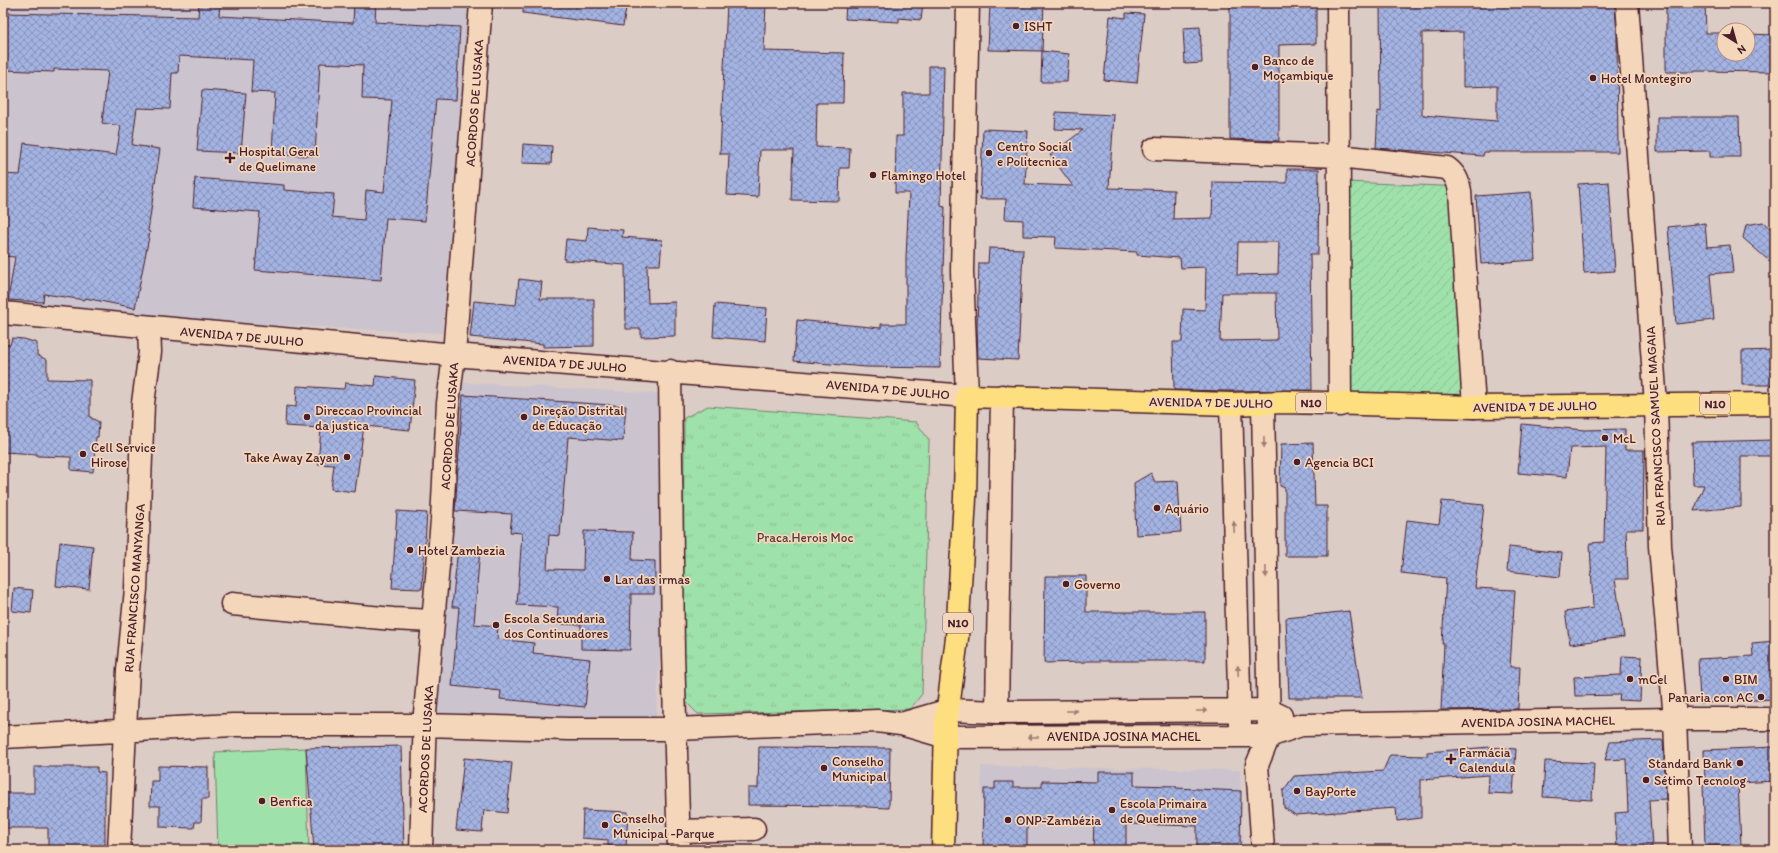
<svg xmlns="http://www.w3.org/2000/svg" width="1778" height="853" viewBox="0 0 1778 853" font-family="Itim,sans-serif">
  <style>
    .built { fill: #cbc4ce }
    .park { fill: url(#park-tufts); stroke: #74806a }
    .garden { fill: url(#garden-furrows); stroke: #74806a }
    .pitch { fill: #9fe1aa; stroke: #74806a }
    .building { fill: url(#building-cross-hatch); stroke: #4a1f2b; fill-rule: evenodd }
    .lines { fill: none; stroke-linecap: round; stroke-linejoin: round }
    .minor-casing { stroke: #4a1f2b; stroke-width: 25 }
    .major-casing { stroke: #4a1f2b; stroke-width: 25 }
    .minor { stroke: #f4d7ba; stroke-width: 22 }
    .major { stroke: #fedf80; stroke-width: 22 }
    .oneway { fill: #9f7b72 }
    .poi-dot { fill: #4a1f2b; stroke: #f4d7ba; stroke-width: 1.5 }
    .labels { text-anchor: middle; stroke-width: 3.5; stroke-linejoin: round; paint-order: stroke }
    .shield { fill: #f4d7ba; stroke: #7d5656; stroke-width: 1 }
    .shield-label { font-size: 12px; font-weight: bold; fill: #4a1f2b }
    .poi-label { font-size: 13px; fill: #4a1f2b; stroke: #f4d7ba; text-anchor: start }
    .street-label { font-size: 13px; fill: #4a1f2b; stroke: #f4d7ba }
    .park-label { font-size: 13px; fill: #573c3e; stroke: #f4d7ba }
  </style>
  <defs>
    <pattern id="park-tufts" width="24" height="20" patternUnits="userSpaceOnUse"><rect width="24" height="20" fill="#9fe1aa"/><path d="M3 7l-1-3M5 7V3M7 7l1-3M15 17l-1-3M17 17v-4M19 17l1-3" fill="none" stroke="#8ac192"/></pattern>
    <pattern id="garden-furrows" width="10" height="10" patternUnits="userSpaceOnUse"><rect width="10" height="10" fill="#9fe1aa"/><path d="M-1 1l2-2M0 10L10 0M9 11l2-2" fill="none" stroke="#8ac192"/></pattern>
    <pattern id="building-cross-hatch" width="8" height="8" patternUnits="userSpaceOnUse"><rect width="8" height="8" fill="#a3b3e2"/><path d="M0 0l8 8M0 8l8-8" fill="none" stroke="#8791b7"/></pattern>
  </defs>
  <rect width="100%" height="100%" fill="#dcccc6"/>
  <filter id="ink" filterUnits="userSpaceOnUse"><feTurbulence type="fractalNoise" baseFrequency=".025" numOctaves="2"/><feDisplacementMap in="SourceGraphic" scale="8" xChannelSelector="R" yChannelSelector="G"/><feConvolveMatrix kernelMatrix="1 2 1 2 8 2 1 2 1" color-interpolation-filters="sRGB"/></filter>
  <g filter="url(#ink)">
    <!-- built -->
    <path class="built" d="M3 3H470L442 333 3 312Z
      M453 382 666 394 665 560 656 719 429 714Z
      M981 766 1240 770 1243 850H983Z"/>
    <!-- park -->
    <path class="park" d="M708 406 916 422 929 440 922 694 910 709 698 714 683 699 684 418Z"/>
    <!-- garden -->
    <path class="garden" d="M1346 182 1464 187 1469 406 1351 413Z"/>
    <!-- pitch -->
    <path class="pitch" d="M306 748 309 850H218L215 752Z"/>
    <!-- building -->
    <path class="building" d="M199 3H220L219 16 353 23 354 3H376L375 22 460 27 456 100 436 99 425 221 386 218 381 280 255 270 260 212 193 207 195 178 284 185V190L334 194 332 217 364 220 366 190 384 192 392 100 362 99 363 65 320 63 315 156 272 155 275 93 251 92 253 60 179 56 178 73H172L170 109 137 108 132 145 160 149 148 231 150 232 135 308 85 298V300L44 294 43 302 8 300 15 257 3 256V174L20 175 24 143 116 155 121 126 102 123 108 71 54 69V72L3 70V13L198 17Z
      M523 3H627L623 26 523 13Z
      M727 3H766L764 51 844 53 843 103H817L816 147 850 148 849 168H840L839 201 792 200 794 150H760L758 197 727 195 729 154H720Z
      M846 3H923L921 20 899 18V22L845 19Z
      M990 3H1044L1042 51 988 50Z
      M1230 3H1316V44L1279 45V141L1230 139Z
      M1380 3H1615L1617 33 1618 152H1484L1483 156 1376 148 1378 111 1381 112ZM1463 32V87L1497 86V121L1422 115V33Z
      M1666 3H1705L1706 33H1724V54H1748V34L1775 35V72L1695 71V72H1666Z
      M1126 13 1144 14 1137 83 1104 80 1110 16 1126 18Z
      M1200 27 1202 63 1185 64 1183 28Z
      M1042 51 1069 54 1067 82H1041Z
      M929 66H944L941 206 945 207 940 368 866 367 794 361 797 320 881 328V324H906V257L909 193H895L896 136H903V93H929Z
      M202 90 246 93 241 153 197 151Z
      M1056 112 1114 115 1109 188 1174 190 1173 219 1212 218 1213 182 1287 183V169H1319L1318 254H1310L1312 390 1231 391 1174 390 1173 342H1182L1183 309 1205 310 1206 267 1181 268 1180 258 1137 255V252L1055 248 1056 237 1023 236V220L1005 219 1006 199H980L983 129 1028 131 1025 184 1073 186 1050 155 1083 130 1055 129ZM1238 242H1279L1278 274 1237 275ZM1222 293H1276L1277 340 1220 341Z
      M1657 117H1739L1740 157H1710V151L1657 152Z
      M523 144 552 146 551 164 522 163Z
      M1609 182 1615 271 1584 273 1578 184Z
      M1531 192 1535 260 1481 264 1476 196Z
      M1763 222 1775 233V266L1743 238 1746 225Z
      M1705 223 1707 247 1730 245 1733 272 1710 274 1714 320 1676 324 1668 227Z
      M588 227 623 230 622 237 662 240 660 265H647L648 303 675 302V336L641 337V329H626L625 265 564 260 566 239 587 241Z
      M989 248 1023 249 1018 360 978 358 977 326 979 263H988Z
      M519 279 542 282 540 299H594V346L543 347V344L470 337 474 301 516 305Z
      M715 304 767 308 765 341 713 337Z
      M12 338 24 339 37 343V355L47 360V379L90 380V417L99 422 98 437H96L93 472 71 470V457L37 456V454L3 452V344L10 345Z
      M1775 350V385H1742V351Z
      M376 376 415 380 410 430 364 426 355 492 331 489 334 465 318 464 321 428 285 426 286 406 296 407 297 386 344 389 345 383 375 386Z
      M463 395 626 406 623 441 568 437 560 536 549 535 547 569 583 570 584 531 633 532 632 560 655 561V575L654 594H631L630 650 581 649V625L557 624 558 607 517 605 522 533 510 532 512 514 455 511Z
      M1522 424 1584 430 1625 429V450H1644L1643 529H1626L1628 579H1615L1624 637 1570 644 1565 612 1593 608 1590 543 1604 542 1606 447 1570 448 1567 477 1518 473Z
      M1775 440V456H1741V507L1694 511 1704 485H1693L1692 442Z
      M1313 443 1315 506H1327V556H1285V488L1280 486 1281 444Z
      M1151 473 1155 482 1178 481 1181 532 1136 535 1134 483Z
      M1442 501 1484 505 1475 588 1515 590 1510 667H1520L1518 709 1441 710 1444 644H1442L1446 578 1401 573 1407 520 1439 524Z
      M397 511 427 513 422 589 392 588Z
      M60 542 93 546 89 589 56 586Z
      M1509 547 1562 553 1560 577 1507 571Z
      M458 548 480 549 474 624 498 626 497 639 534 643 533 653 590 659 585 707 500 699 501 691 452 686 459 607H452Z
      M1045 576H1086V612H1205V661H1086V662L1044 663Z
      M14 588 33 590 31 613 12 611Z
      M1349 611 1362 698H1289L1286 618Z
      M1775 641V699L1700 703 1698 659 1753 656 1752 643Z
      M1622 656 1642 657 1640 701 1619 700 1620 695 1575 696 1574 677 1621 675Z
      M1663 740 1666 799 1649 800 1652 847 1617 849 1615 813 1628 812 1626 759 1605 760 1610 742Z
      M401 746 404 850H314L306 748Z
      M759 747 890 748 889 808 866 807V806L748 805V788H758Z
      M1490 747 1516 749 1513 794 1488 793 1489 775 1421 780V818L1397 821 1396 808 1295 815 1284 808 1283 791 1294 776 1383 771 1390 755 1427 756V752Z
      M1775 747V781L1738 783 1741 845 1705 846 1703 784H1705L1704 750Z
      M464 758 512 763 507 813 484 810 482 832 456 830Z
      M1545 761 1594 763 1592 800 1543 797Z
      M158 766 208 767V799H202L201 822H195L194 828 160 827V806H150L151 781H158Z
      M34 767H97V772L105 773V850H48V828H3V793H34Z
      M1098 772H1134V785L1176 786V788L1241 791 1240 848 1197 847V826L1126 824V850H1093L1094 821 1027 820V850H983L984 789H995V782H1013V787H1042V781L1098 782Z
      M583 810 628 812 626 847 608 846V840L582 838Z"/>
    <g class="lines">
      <defs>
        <path id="minor" d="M1338 3 1340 405
          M1627 3 1656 405 1660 546 1675 719 1680 850
          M1154 149 1339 156 1447 168C1455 174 1458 180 1460 191L1474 407
          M3 313 454 355 967 396 962 271 968 3
          M670 371 673 653 679 850
          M1231 404 1240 725
          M232 604 393 619 432 621
          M997 712 1002 396
          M901 724 949 710 997 712 1268 710 1281 716
          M3 737 233 725H424L569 729H675L877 721 901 724 946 737 1240 736H1269L1301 725 1675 719H1775
          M679 831 754 829
          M119 850 128 670 136 589 143 403 150 352 149 327
          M421 850 425 713 442 520 448 403 454 355 481 3
          M1263 850 1257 765 1269 736 1263 403"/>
        <path id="major" d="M943 850 946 724 957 638 965 498 967 396 1231 404 1285 402 1474 407 1775 404"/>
      </defs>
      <!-- minor casing -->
      <use href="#minor" class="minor-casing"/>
      <!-- major casing -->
      <use href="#major" class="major-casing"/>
      <!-- minor -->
      <use href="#minor" class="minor"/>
      <!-- major -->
      <use href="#major" class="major"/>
    </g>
    <!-- one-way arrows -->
    <defs><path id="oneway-solid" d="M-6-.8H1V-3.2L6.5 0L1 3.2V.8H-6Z"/></defs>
    <g class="oneway">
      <use href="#oneway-solid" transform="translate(1264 442) rotate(89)"/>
      <use href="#oneway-solid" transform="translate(1234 527) rotate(-92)"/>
      <use href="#oneway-solid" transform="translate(1266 572) rotate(89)"/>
      <use href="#oneway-solid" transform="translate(1238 671) rotate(-92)"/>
      <use href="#oneway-solid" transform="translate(1072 711)"/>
      <use href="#oneway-solid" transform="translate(1202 711)"/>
      <use href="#oneway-solid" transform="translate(1033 737) rotate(180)"/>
    </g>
  </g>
  <!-- markers -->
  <g class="poi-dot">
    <circle cx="1016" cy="26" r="4"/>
    <circle cx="1255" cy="67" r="4"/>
    <circle cx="1593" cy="78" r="4"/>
    <circle cx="989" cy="153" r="4"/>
    <path d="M228 152h4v4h4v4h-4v4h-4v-4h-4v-4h4z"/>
    <circle cx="873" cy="175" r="4"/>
    <circle cx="307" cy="417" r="4"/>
    <circle cx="524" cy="417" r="4"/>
    <circle cx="1605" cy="438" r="4"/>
    <circle cx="83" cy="454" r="4"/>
    <circle cx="347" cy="457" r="4"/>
    <circle cx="1297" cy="462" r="4"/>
    <circle cx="1157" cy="508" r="4"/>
    <circle cx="410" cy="550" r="4"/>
    <circle cx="607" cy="579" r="4"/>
    <circle cx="1066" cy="584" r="4"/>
    <circle cx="496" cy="625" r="4"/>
    <circle cx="1630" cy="679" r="4"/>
    <circle cx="1726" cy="679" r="4"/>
    <circle cx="1761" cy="697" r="4"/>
    <path d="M1449 753h4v4h4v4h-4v4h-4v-4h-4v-4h4z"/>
    <circle cx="1740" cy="763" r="4"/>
    <circle cx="824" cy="768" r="4"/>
    <circle cx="1646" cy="780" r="4"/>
    <circle cx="1297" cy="791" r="4"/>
    <circle cx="262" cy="801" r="4"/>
    <circle cx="1112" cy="810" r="4"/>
    <circle cx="1008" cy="820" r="4"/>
    <circle cx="605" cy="825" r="4"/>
  </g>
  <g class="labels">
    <!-- shield labels -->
    <g class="shield">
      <rect x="1296" y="393" width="30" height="20" rx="3"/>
      <rect x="1700" y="394" width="30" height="20" rx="3"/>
      <rect x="943" y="613" width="30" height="20" rx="3"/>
    </g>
    <g class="shield-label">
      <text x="1311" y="407">N10</text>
      <text x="1715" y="408">N10</text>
      <text x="958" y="627">N10</text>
    </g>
    <!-- poi labels -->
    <g class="poi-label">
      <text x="1024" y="31">ISHT</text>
      <text x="1263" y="65">Banco de<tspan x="1263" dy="15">Moçambique</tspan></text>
      <text x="1601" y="83">Hotel Montegiro</text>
      <text x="997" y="151">Centro Social<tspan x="997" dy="15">e Politecnica</tspan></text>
      <text x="239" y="156">Hospital Geral<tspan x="239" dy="15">de Quelimane</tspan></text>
      <text x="881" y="180">Flamingo Hotel</text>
      <text x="315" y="415">Direccao Provincial<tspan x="315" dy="15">da justica</tspan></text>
      <text x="532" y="415">Direção Distrital<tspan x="532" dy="15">de Educação</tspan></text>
      <text x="1613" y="443">McL</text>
      <text x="91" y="452">Cell Service<tspan x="91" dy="15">Hirose</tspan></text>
      <text x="339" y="462" text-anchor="end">Take Away Zayan</text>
      <text x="1305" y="467">Agencia BCI</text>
      <text x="1165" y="513">Aquário</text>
      <text x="418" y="555">Hotel Zambezia</text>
      <text x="615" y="584">Lar das irmas</text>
      <text x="1074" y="589">Governo</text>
      <text x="504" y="623">Escola Secundaria<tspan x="504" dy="15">dos Continuadores</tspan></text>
      <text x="1638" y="684">mCel</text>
      <text x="1734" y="684">BIM</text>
      <text x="1753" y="702" text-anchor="end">Panaria con AC</text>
      <text x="1459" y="757">Farmácia<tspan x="1459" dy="15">Calendula</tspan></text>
      <text x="832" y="766">Conselho<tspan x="832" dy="15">Municipal</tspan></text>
      <text x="1732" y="768" text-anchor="end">Standard Bank</text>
      <text x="1654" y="785">Sétimo Tecnolog</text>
      <text x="1305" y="796">BayPorte</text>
      <text x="270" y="806">Benfica</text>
      <text x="1120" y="808">Escola Primaira<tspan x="1120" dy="15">de Quelimane</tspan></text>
      <text x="613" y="823">Conselho<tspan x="613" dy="15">Municipal -Parque</tspan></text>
      <text x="1016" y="825">ONP-Zambézia</text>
    </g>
    <!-- street labels -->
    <g class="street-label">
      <text transform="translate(474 103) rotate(-86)" y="5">ACORDOS DE LUSAKA</text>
      <text transform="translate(242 336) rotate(5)" y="5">AVENIDA 7 DE JULHO</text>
      <text transform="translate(565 363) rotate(4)" y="5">AVENIDA 7 DE JULHO</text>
      <text transform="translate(888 389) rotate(5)" y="5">AVENIDA 7 DE JULHO</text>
      <text transform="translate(1211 402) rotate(1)" y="5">AVENIDA 7 DE JULHO</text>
      <text transform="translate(1535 406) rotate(-1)" y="5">AVENIDA 7 DE JULHO</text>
      <text transform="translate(449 426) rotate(-86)" y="5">ACORDOS DE LUSAKA</text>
      <text transform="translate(1655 426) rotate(-93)" y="5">RUA FRANCISCO SAMUEL MAGAIA</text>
      <text transform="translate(134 588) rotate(-86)" y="5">RUA FRANCISCO MANYANGA</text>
      <text transform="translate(1538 721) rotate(-1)" y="5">AVENIDA JOSINA MACHEL</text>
      <text x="1124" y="741">AVENIDA JOSINA MACHEL</text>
      <text transform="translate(425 749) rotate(-87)" y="5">ACORDOS DE LUSAKA</text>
    </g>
    <!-- park labels -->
    <g class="park-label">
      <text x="805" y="542">Praca.Herois Moc</text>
    </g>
  </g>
  <!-- margin -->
  <rect width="1778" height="853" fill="none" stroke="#f4d7ba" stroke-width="16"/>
  <rect x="8" y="8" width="1762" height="837" fill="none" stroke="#4a1f2b" stroke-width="1.5" filter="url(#ink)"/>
  <!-- north arrow -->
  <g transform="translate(1736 42) rotate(143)"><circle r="19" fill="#f4d7ba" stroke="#b08d81"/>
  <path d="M0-3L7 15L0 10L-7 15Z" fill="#4a1f2b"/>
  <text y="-6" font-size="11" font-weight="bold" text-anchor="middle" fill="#4a1f2b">N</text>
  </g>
</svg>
